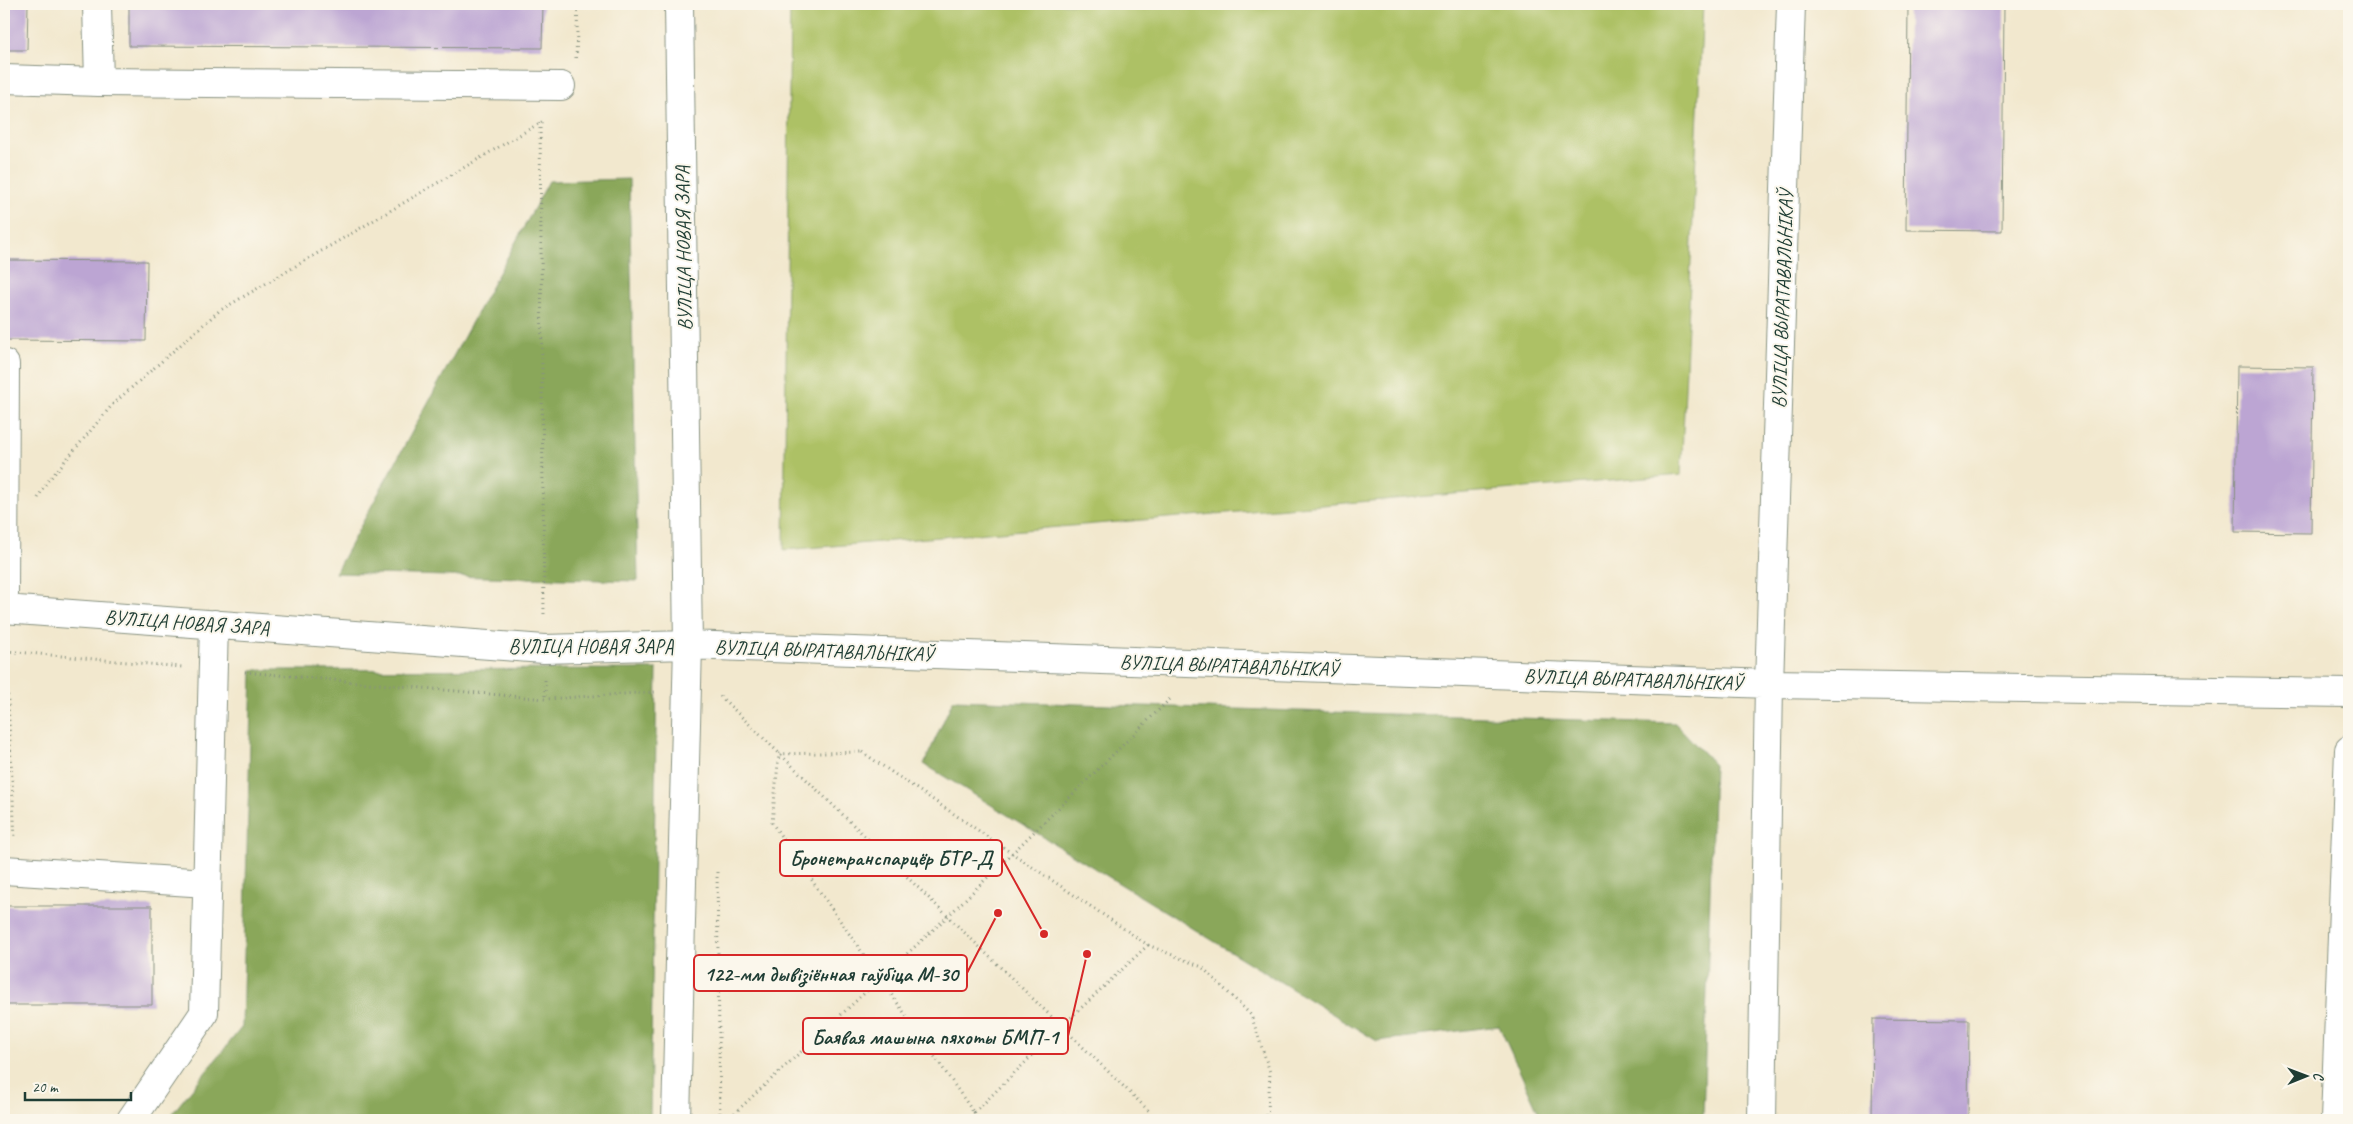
<svg xmlns="http://www.w3.org/2000/svg" width="2353" height="1124" viewBox="0 0 2353 1124" font-family="Caveat,sans-serif">
  <style>
    .green { fill: #adc165; stroke: #667f4c }
    .forest { fill: #8aa75a; stroke: #547247 }
    .building { fill: #bca5d3 }
    .lines { fill: none; stroke-linecap: round; stroke-linejoin: round }
    .minor-casing { stroke: #889281; stroke-width: 30 }
    .path { stroke: #889281; stroke-width: 3; stroke-dasharray: 1 4; stroke-linecap: butt }
    .minor { stroke: #fff; stroke-width: 28 }
    .labels { text-anchor: middle; stroke-width: 4; stroke-linejoin: round; paint-order: stroke }
    .street-label { font-size: 20px; fill: #1f3d34; stroke: #fbf7ec }
    .leader { fill: none; stroke: #d62828; stroke-width: 2 }
    .callout-dot { fill: #d62828; stroke: #fbf7ec; stroke-width: 2 }
    .callout { fill: #fbf7ec; stroke: #d62828; stroke-width: 2 }
    .callout-label { font-size: 21px; text-anchor: middle; font-weight: bold; fill: #1f3d34 }
  </style>
  <rect width="100%" height="100%" fill="#fbf7ec"/>
  <filter id="ink" filterUnits="userSpaceOnUse"><feTurbulence type="fractalNoise" baseFrequency=".02" numOctaves="2"/><feDisplacementMap in="SourceGraphic" scale="10" xChannelSelector="R" yChannelSelector="G"/><feConvolveMatrix kernelMatrix="1 2 1 2 8 2 1 2 1" color-interpolation-filters="sRGB"/></filter>
  <filter id="wash" filterUnits="userSpaceOnUse"><feTurbulence type="fractalNoise" baseFrequency=".0096" numOctaves="4" result="noise"/><feDisplacementMap in="SourceGraphic" scale="20" xChannelSelector="R" yChannelSelector="G"/><feGaussianBlur stdDeviation="1.12" result="paint"/><feColorMatrix in="noise" values="0 0 0 0 0 0 0 0 0 0 0 0 0 0 0 0 0 1.4 0 .05"/><feComposite in="paint" operator="in"/></filter>
  <g filter="url(#wash)">
    <rect width="100%" height="100%" fill="#f2e8ce"/>
    <!-- green -->
    <path class="green" d="M790 4H1703L1681 475 784 550Z"/>
    <!-- forest -->
    <path class="forest" d="M629 179 638 581 335 573 549 181Z
      M657 669 650 1120H167L242 1027 252 670Z
      M953 700 1675 723 1714 764 1703 1120H1542L1499 1026 1377 1041 924 764Z"/>
    <g id="blocks">
      <!-- building -->
      <path class="building" d="M4 4H28L27 50H4Z
        M129 4H543L542 48 129 46Z
        M1908 4H2004L2002 231 1906 230Z
        M4 260 147 261 146 341 4 340Z
        M2237 366 2313 367 2311 533 2235 532Z
        M4 906H152V1005H4Z
        M1873 1019 1969 1020 1968 1120H1872Z"/>
    </g>
  </g>
  <g filter="url(#ink)">
    <use href="#blocks" fill-opacity="0" stroke="#889281" stroke-width="1"/>
    <g class="lines">
      <defs>
        <path id="minor" d="M4 79 99 82 97 4
          M99 82 561 86
          M4 595 5 364
          M4 609 544 649 688 645 679 4
          M4 870 207 883
          M131 1120 204 1013 214 624
          M676 1120 688 645 1769 684 2349 693
          M1762 1120 1769 684 1791 4
          M2335 1120 2349 750"/>
      </defs>
      <!-- minor casing -->
      <use href="#minor" class="minor-casing"/>
      <!-- path -->
      <path class="path" d="M576 58 578 4
        M540 123 544 616
        M38 498 44 486 113 404 219 311 545 120
        M5 640 15 839
        M6 651 182 667
        M245 672 545 699 655 692
        M545 680V699
        M720 696 1149 1111
        M862 752 1148 945 1061 1027 974 1113 772 823 779 754Z
        M717 872 720 1120
        M1148 945 1202 967 1251 1015 1270 1072 1268 1112 1265 1120
        M727 1120 947 917 1172 697
        M966 1120 974 1113 978 1120"/>
      <!-- minor -->
      <use href="#minor" class="minor"/>
    </g>
  </g>
  <g class="labels">
    <!-- street labels -->
    <g class="street-label">
      <text transform="translate(683 248) rotate(-91)" y="7">ВУЛІЦА НОВАЯ ЗАРА</text>
      <text transform="translate(1782 299) rotate(-88)" y="7">ВУЛІЦА ВЫРАТАВАЛЬНІКАЎ</text>
      <text transform="translate(187 622) rotate(4)" y="7">ВУЛІЦА НОВАЯ ЗАРА</text>
      <text x="591" y="653">ВУЛІЦА НОВАЯ ЗАРА</text>
      <text transform="translate(824 650) rotate(2)" y="7">ВУЛІЦА ВЫРАТАВАЛЬНІКАЎ</text>
      <text transform="translate(1229 665) rotate(2)" y="7">ВУЛІЦА ВЫРАТАВАЛЬНІКАЎ</text>
      <text transform="translate(1633 679) rotate(2)" y="7">ВУЛІЦА ВЫРАТАВАЛЬНІКАЎ</text>
    </g>
  </g>
  <!-- callouts -->
  <path class="leader" d="M1044 934L1002 858M998 913L967 973M1087 954L1068 1036"/>
  <g class="callout-dot">
    <circle cx="1044" cy="934" r="5"/>
    <circle cx="998" cy="913" r="5"/>
    <circle cx="1087" cy="954" r="5"/>
  </g>
  <g class="callout">
    <rect x="780" y="840" width="222" height="36" rx="5"/>
    <rect x="694" y="955" width="273" height="36" rx="5"/>
    <rect x="803" y="1018" width="265" height="36" rx="5"/>
  </g>
  <g class="callout-label">
    <text x="891" y="865">Бронетранспарцёр БТР-Д</text>
    <text x="831" y="981">122-мм дывізіённая гаўбіца М-30</text>
    <text x="935" y="1044">Баявая машына пяхоты БМП-1</text>
  </g>
  <!-- margin -->
  <rect width="2353" height="1124" fill="none" stroke="#fbf7ec" stroke-width="20"/>
  <!-- north arrow -->
  <g transform="translate(2306 1076) rotate(89)" stroke="#fbf7ec" stroke-width="4" paint-order="stroke">
  <path d="M0-4L9 19L0 12L-9 19Z" fill="#1f3d34"/>
  <text y="-8" font-size="14" font-weight="bold" text-anchor="middle" fill="#1f3d34">С</text>
  </g>
  <!-- scale -->
  <path d="M25 1092v8h106v-8" fill="none" stroke="#1f3d34" stroke-width="2.5"/>
  <text x="32" y="1092" font-size="15" fill="#1f3d34" stroke="#fbf7ec" stroke-width="4" paint-order="stroke">20 m</text>
</svg>
